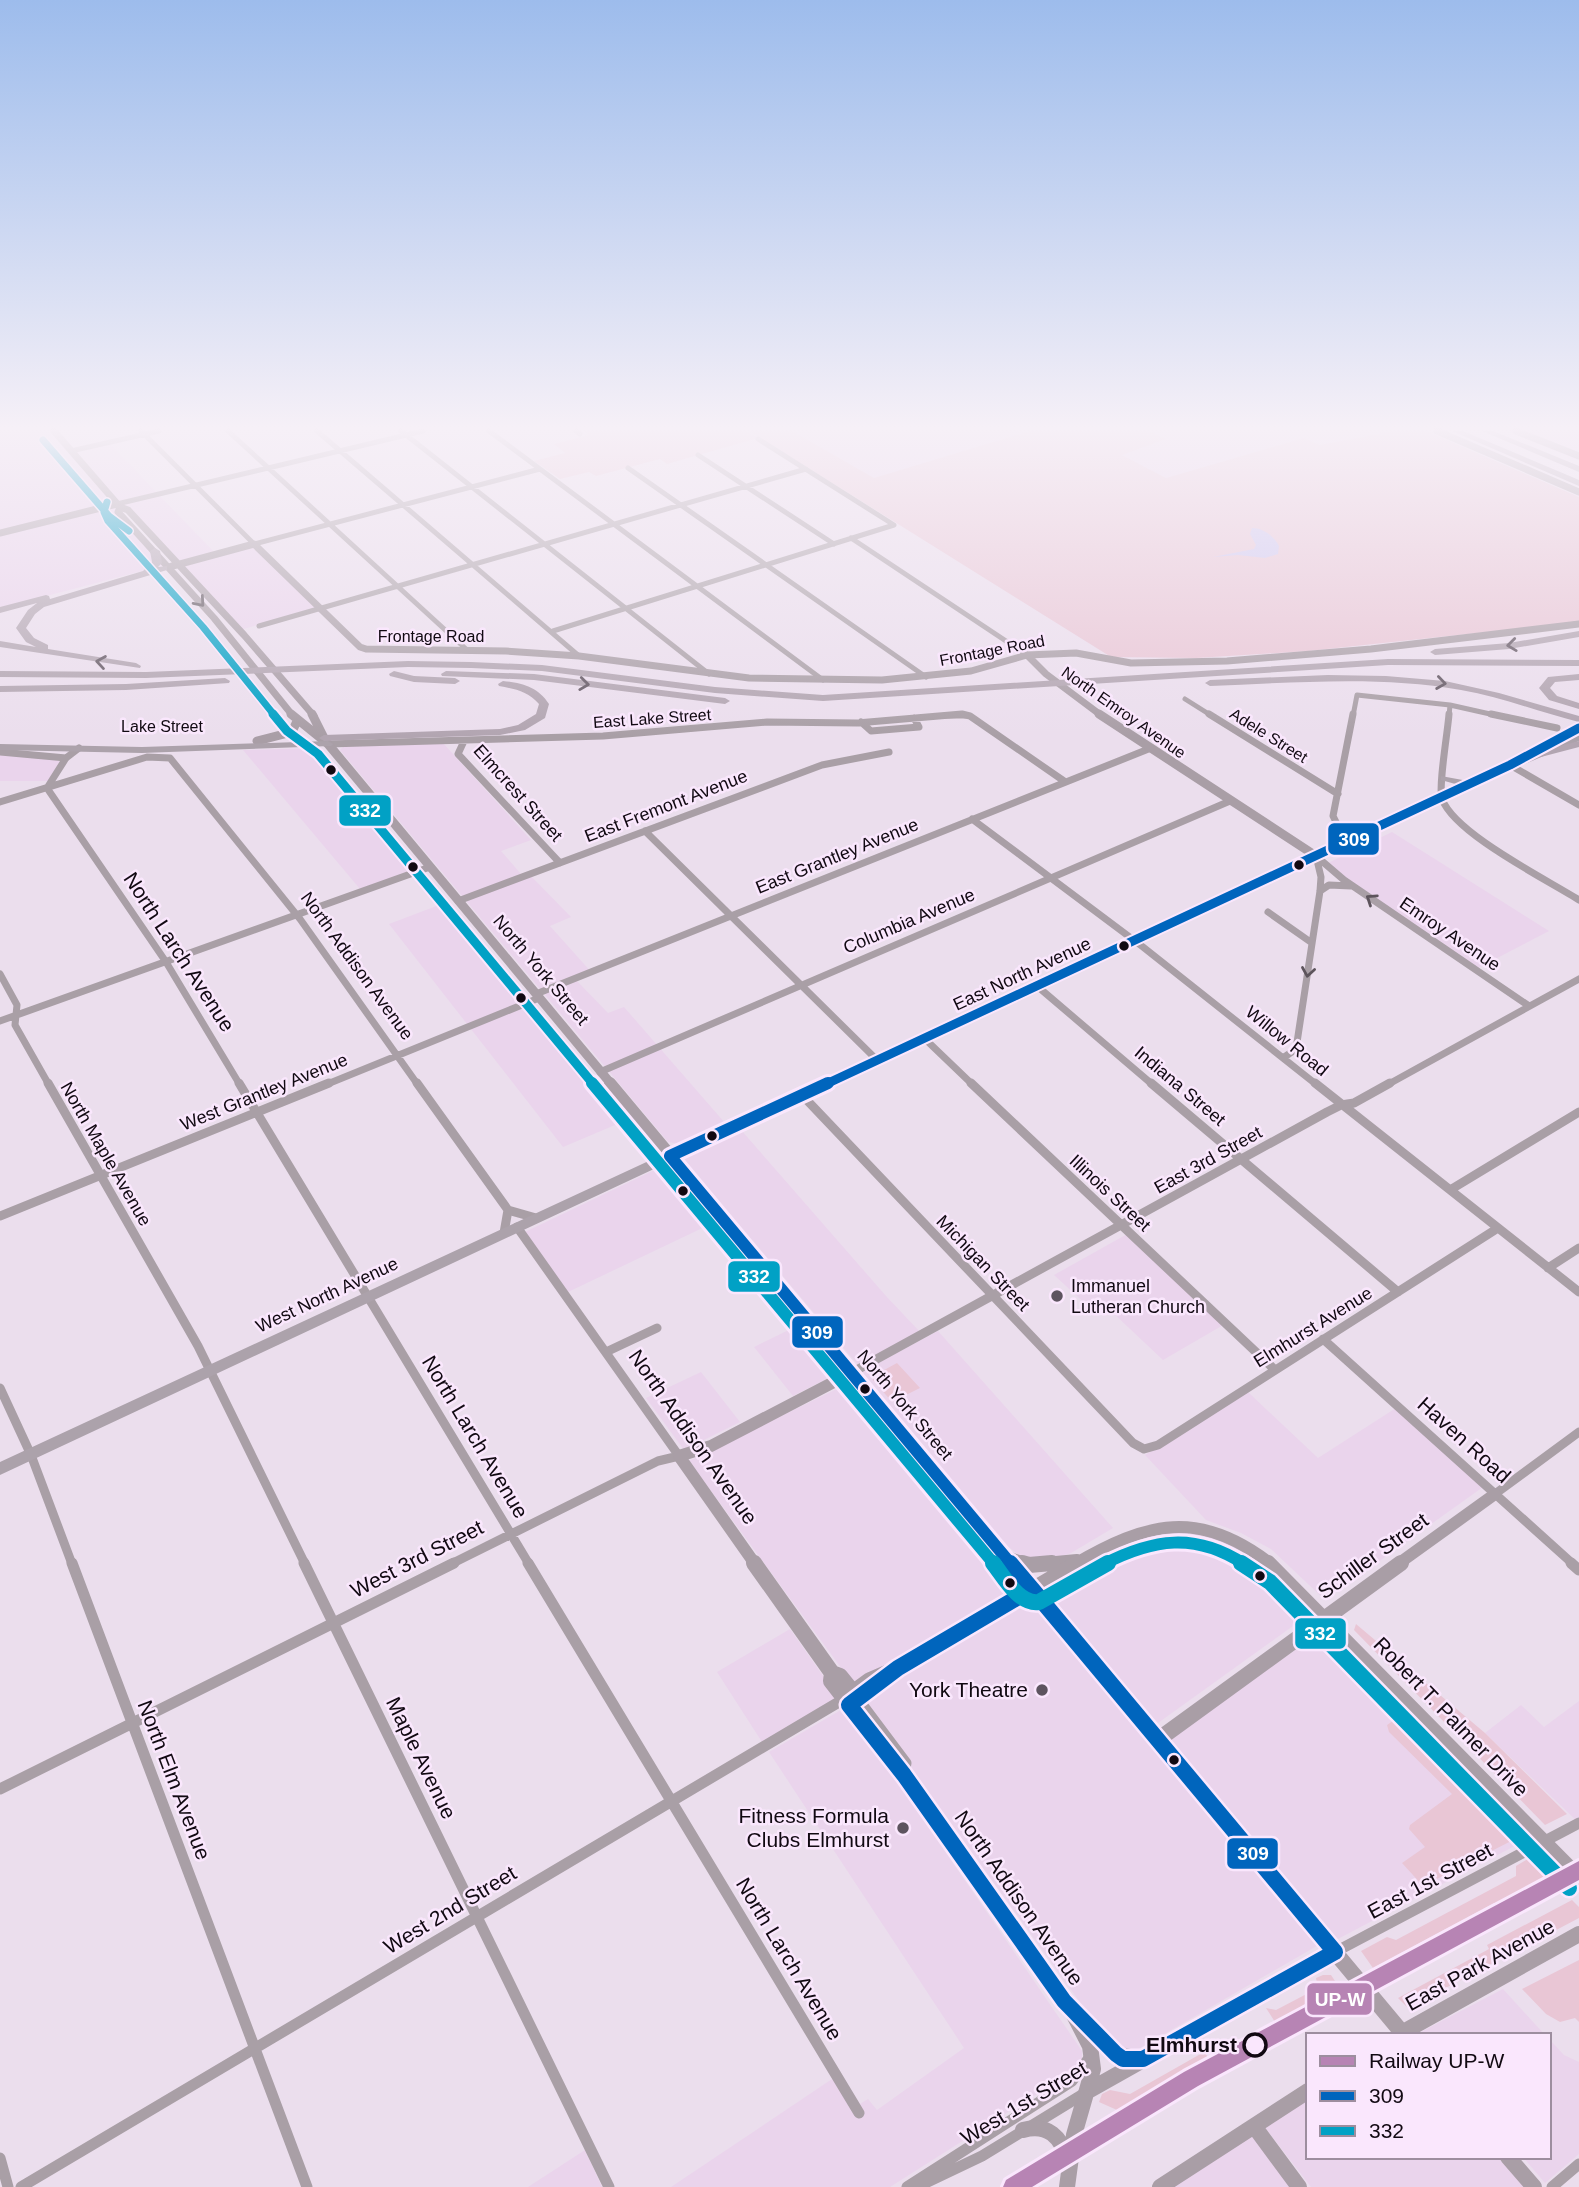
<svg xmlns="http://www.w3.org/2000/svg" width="1579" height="2187" viewBox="0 0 1579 2187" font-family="Arial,sans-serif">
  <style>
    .built { fill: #ead4ec }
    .green { fill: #e9c6d5 }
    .water { fill: #cdc7f1 }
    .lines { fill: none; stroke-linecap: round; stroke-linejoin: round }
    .street-far3 { stroke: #a99fa6; stroke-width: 5 }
    .street-far2 { stroke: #a99fa6; stroke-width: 7 }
    .street-far1 { stroke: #a99fa6; stroke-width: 9 }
    .street { stroke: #a99fa6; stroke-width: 11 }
    .secondary-far3 { stroke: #a99ea6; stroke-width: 7 }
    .secondary-far2 { stroke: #a99ea6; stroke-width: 9 }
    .secondary-far1 { stroke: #a99ea6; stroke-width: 12 }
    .secondary { stroke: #a99ea6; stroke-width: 16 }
    .primary { fill: #aca2ab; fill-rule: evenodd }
    .highway { fill: #b2a5b1; fill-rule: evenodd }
    .rail-casing { stroke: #aaa2ab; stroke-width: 6 }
    .rail { stroke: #fae7fd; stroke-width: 3.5; stroke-dasharray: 11; stroke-linecap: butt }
    .bus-1-far2-casing { stroke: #fae7fd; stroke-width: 13 }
    .bus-1-far1-casing { stroke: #fae7fd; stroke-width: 18 }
    .bus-1-casing { stroke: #fae7fd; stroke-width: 21 }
    .bus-2-far3-casing { stroke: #fae7fd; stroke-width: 10 }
    .bus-2-far2-casing { stroke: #fae7fd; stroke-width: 13 }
    .bus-2-far1-casing { stroke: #fae7fd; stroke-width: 18 }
    .bus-2-casing { stroke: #fae7fd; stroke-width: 21 }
    .bus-1-far2 { stroke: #0065bd; stroke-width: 9 }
    .bus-1-far1 { stroke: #0065bd; stroke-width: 12 }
    .bus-1 { stroke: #0065bd; stroke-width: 16 }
    .bus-2-far3 { stroke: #01a1c5; stroke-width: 7 }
    .bus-2-far2 { stroke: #01a1c5; stroke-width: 9 }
    .bus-2-far1 { stroke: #01a1c5; stroke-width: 12 }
    .bus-2 { stroke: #01a1c5; stroke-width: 16 }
    .rail-1-casing { stroke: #fae7fd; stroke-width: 6 }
    .rail-1 { fill: #b784b4; fill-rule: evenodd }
    .oneway { stroke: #5d545c }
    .oneway2 { stroke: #625762 }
    .bus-dot { fill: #110912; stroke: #fae7fd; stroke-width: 2.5 }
    .poi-dot { fill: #5d545f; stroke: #fae7fd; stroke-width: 2.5 }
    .stop-dot { fill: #fae7fd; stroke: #110912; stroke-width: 3.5 }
    .labels { text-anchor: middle; stroke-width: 5; stroke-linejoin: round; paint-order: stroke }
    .far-street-label { font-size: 16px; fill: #110912; stroke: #fae7fd }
    .street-label { font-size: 18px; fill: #110912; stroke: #fae7fd }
    .poi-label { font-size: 18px; fill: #110912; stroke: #fae7fd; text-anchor: start }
    .near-street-label { font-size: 21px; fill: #110912; stroke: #fae7fd }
    .near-poi-label { font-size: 21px; fill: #110912; stroke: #fae7fd; text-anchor: end }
    .near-stop-label { font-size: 21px; font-weight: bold; fill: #110912; stroke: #fae7fd; text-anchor: end }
    .line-badge { stroke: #fae7fd; stroke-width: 2.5 }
    .badge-label { font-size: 19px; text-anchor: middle; font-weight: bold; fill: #fff }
  </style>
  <rect width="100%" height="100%" fill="#ebdeed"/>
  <!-- built -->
  <path class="built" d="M0 431H47L68 450 169 564 0 608Z
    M792 431H1030L874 478Z
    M1148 431H1394L1320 445 1304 438 1166 478 1121 455 1165 440Z
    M1507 431H1579V461Z
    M109 443 158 494 119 503 73 451Z
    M159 495 215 553 175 564 120 505Z
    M253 545 317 608 240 630 178 565Z
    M443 743 531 840 501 851 521 874 527 872 571 917 550 926 593 974 577 981 608 1013 624 1007 725 1123 680 1144 668 1142 340 750 345 745Z
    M319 748 419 868 360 889 243 750Z
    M0 754 61 759 48 781H0Z
    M1392 832 1549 931 1476 969 1345 879 1328 863Z
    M447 902 627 1120 563 1147 389 924Z
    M742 1131 886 1296 920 1332 858 1365 683 1158Z
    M667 1164 715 1222 568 1292 525 1232Z
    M1129 1233 1225 1324 1163 1360 1111 1311 1106 1313 1097 1306 1091 1309 1054 1275Z
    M799 1325 838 1373 793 1396 754 1347Z
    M938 1331 1113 1528 1071 1553 1045 1562 1021 1557 1004 1543 861 1372Z
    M701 1372 740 1422 684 1450 646 1398Z
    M853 1381 1023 1587 853 1684 689 1461Z
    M1248 1392 1318 1458 1396 1408 1483 1487 1325 1600 1271 1549 1241 1533 1206 1520 1145 1455Z
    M1159 1532H1195L1230 1544 1267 1568 1311 1613 1158 1723 1045 1592 1127 1541Z
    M1034 1596 1322 1943 1121 2059 861 1699Z
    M790 1629 838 1697 762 1742 717 1672Z
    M1323 1631 1528 1839 1334 1941 1166 1740Z
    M1579 1701V1821L1578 1822 1485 1733 1521 1705 1544 1727Z
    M846 1707 1082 2051V2062L1073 2071 890 2187H671L841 2073 860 2104 868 2099 877 2110 964 2048 769 1752Z
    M1503 1989 1545 2035 1417 2034Z
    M1549 2039 1564 2055 1579 2062V2154L1545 2183 1523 2157H1549Z
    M1308 2098V2157H1498L1524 2187H1311L1263 2125Z
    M1252 2136 1291 2187H1173Z
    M585 2150 602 2187H528Z"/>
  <!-- green -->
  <path class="green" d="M584 431H746L758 438 667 464 660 459 596 476 589 472 560 479 534 461 565 453 554 444 589 435Z
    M749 431H792L874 478 1030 431H1148L1166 439 1122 455 1166 478 1304 438 1320 445 1394 431H1426L1579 497V622L1308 651 1196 658 1111 657Z
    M897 1363 920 1388 892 1402 873 1380 875 1375Z
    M1356 1624 1485 1733 1567 1814 1545 1825 1354 1630Z
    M1400 1716 1519 1837 1423 1886 1402 1863 1425 1847 1409 1829 1410 1825 1452 1794 1389 1732 1387 1725Z
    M1531 1857 1551 1878 1496 1905 1494 1903 1373 1968 1361 1951 1387 1937 1396 1940 1516 1876V1866Z
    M1572 1900 1579 1907V1918L1421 2001 1411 2011 1398 1998 1489 1949 1487 1945Z
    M1579 1960V2022L1575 2018 1560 2022 1546 2014 1522 1989Z
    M1323 1975H1331L1339 1987 1275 2022 1266 2008 1276 2010 1318 1988 1316 1978Z
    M1204 2052 1208 2057 1117 2110 1099 2102 1102 2094 1110 2090 1130 2094Z"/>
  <!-- water -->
  <path class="water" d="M1252 528C1263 528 1274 536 1279 546L1278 554 1265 558 1238 555 1213 557 1254 549 1256 545 1250 534Z"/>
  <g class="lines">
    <!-- street-far3 -->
    <path class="street-far3" d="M141 431 254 544 540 469
      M228 431 466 649
      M317 431 579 656
      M401 431 709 674
      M489 431 823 680
      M576 431 580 434
      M71 451 159 431
      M698 455 834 544
      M628 468 926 677
      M117 504 423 431
      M851 538 1027 655
      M259 626 806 469
      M553 631 894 525 758 439
      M1185 699 1212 716
      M943 716H969
      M1353 716 1357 695 1450 705 1499 716
      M1449 716 1450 705"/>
    <!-- street-far2 -->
    <path class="street-far2" d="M1209 714 1338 794
      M1449 714C1448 730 1438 787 1442 799 1455 834 1546 879 1579 900
      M1491 714 1557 728
      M861 722 871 731 919 727 914 718
      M464 741 458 754 560 863
      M328 744 603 736 767 722 857 723 962 714 970 716 1064 781
      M79 748 66 758 47 788 166 962 240 1085
      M0 752 66 758
      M1510 765 1579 805
      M0 802 147 757 170 758 300 919 418 1085
      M972 819 1143 947 1317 1085
      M1338 826 1333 816 1353 714
      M645 831 877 1060
      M1316 856 1344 880 1529 1006
      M1320 891 1329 885 1351 886
      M458 901 822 765 889 752
      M1268 912 1312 943
      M0 974 17 1005 15 1025 49 1085
      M1037 986 1153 1085
      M536 994 1151 748
      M0 1021 430 867
      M924 1038 973 1085
      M1283 1058 1296 1049 1320 891 1321 877 1316 856
      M600 1072 1230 801
      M325 1085 539 998
      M1387 1085 1579 979"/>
    <!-- street-far1 -->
    <path class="street-far1" d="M48 1083 198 1346 305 1564
      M239 1083 529 1564
      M417 1083 508 1210 536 1218
      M971 1083 1275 1370
      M1151 1083 1398 1292
      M1315 1083 1579 1292
      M802 1095 1133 1443 1144 1449 1158 1445 1498 1228
      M1450 1190 1579 1112
      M0 1216 329 1083
      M504 1233 508 1210
      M1548 1268 1579 1248
      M1323 1339 1573 1564
      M606 1352 657 1328
      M853 1372 1327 1112 1341 1105 1354 1103 1390 1083
      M0 1388 31 1455 72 1564
      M1495 1494 1579 1432
      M451 1564 658 1461 679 1456 517 1227"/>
    <!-- street -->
    <path class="street" d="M72 1563 307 2187
      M304 1563 609 2187
      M528 1563 859 2113
      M1571 1563 1579 1570
      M858 1699 906 1763 904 1774
      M0 1789 454 1563
      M1335 1952 1579 1823
      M0 2158 8 2187
      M21 2187 844 1699
      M907 2187 1072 2081 1089 2058
      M917 2187 982 2156 1085 2093
      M1552 2187 1579 2164"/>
    <!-- secondary-far3 -->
    <path class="secondary-far3" d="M54 431 120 507 128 510 244 635 314 716
      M1437 431 1579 492
      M1516 431 1579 456
      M120 507 118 512 214 618 293 716
      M0 533 117 504
      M169 567 254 544 360 647 366 649 506 651 579 656 749 678 882 680 971 671 1027 655 1076 653 1131 663 1227 661 1371 649 1579 624
      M1027 655 1046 674 1102 716"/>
    <!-- secondary-far2 -->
    <path class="secondary-far2" d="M291 714 328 744 612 1085
      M312 714 324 738
      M1099 714 1316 856
      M257 741 292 732 297 721"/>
    <!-- secondary-far1 -->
    <path class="secondary-far1" d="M610 1083 1012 1564
      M1007 1557 1027 1564
      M755 1564 679 1456 711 1446 853 1372
      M1035 1564 1077 1560
      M1075 1564C1147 1522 1199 1508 1271 1564
      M1398 1564 1495 1494"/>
    <!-- secondary -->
    <path class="secondary" d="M754 1563 832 1673 831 1681 904 1775 1072 2011 1090 2046 1093 2069 1074 2135 1067 2187
      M1010 1563 1404 2035
      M1022 1563 1029 1565 1052 1563
      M1268 1563 1579 1878
      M832 1673 840 1676 857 1697
      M844 1699 870 1680 898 1668 1078 1563
      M849 1705 897 1669
      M1159 1739 1401 1563
      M1085 2025 1116 2054 1140 2059
      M1398 2035 1579 1934
      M1088 2091 1335 1952
      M1254 2126 1299 2187
      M1023 2130C1048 2123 1061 2137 1068 2160
      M1508 2157 1534 2187
      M1160 2187 1308 2091"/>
    <!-- primary -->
    <path class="primary" d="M1579 725V732L1559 741H1553L1551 739Z
      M1579 735V741L1466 789 0 1475V1462L1459 785 1441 780V776L1468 781Z
      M328 741 333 744 331 746 142 753 0 750V744L142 747Z"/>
    <!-- highway -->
    <path class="highway" d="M1452 431H1463L1579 480V486Z
      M1482 431H1493L1579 466V472Z
      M155 548 160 551 162 563 158 567 167 566V570L44 607 35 614 26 628 34 638 48 645V649L136 663 141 666 140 668 0 647V641L36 647 26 642 16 628 28 610 37 603 0 613V607L46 595 49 596 50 599 143 571 152 562 150 551Z
      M1579 631V637L1509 649 1435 655 1430 652 1435 649 1509 643Z
      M1388 659 1579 660V666L1388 665 823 701 715 693 542 671 471 668 408 667 146 678 0 677V671L146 672 408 661 471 662 542 665 715 687 823 695Z
      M394 671 414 676 455 678 460 681 455 684 414 682 390 676 389 674Z
      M446 671 534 674 725 698 730 701 725 704 534 680 442 676 441 674Z
      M1579 674V680L1555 682 1550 688 1557 696 1579 703V709L1549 700 1539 688 1548 677Z
      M1328 675 1386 676 1445 681 1499 693 1579 716V722C1539 712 1501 697 1461 690 1378 675 1293 683 1210 686L1205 683 1210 680Z
      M225 678 230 681 229 683 126 690 0 692V686L126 684Z
      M503 681C522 683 538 687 549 704L545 718 525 730 500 735 324 741 319 738 324 735 500 729 518 725 536 714 539 704C528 691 515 689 499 686L498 684Z
      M1579 741V747L1537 758 1531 755 1533 753Z"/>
    <defs>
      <path id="rail" d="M1030 2187 1194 2087 1579 1879"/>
    </defs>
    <!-- rail casing -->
    <use href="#rail" class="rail-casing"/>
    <!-- rail -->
    <use href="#rail" class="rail"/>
    <defs>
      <path id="bus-1-far2" d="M824 1085 1510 765 1579 728"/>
      <path id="bus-1-far1" d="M670 1156 1011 1564
        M670 1156 828 1083"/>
      <path id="bus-1" d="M1010 1563 1032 1589
        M1032 1589 1335 1952 1143 2059H1123L1116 2054 1064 2001 904 1775 849 1705 898 1668Z"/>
      <path id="bus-2-far3" d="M43 440 109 516 129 531
        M107 502 104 512 108 521 203 627 275 716"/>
      <path id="bus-2-far2" d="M273 714 287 731 318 754 594 1085"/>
      <path id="bus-2-far1" d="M592 1083 994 1564
        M1104 1564C1153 1539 1195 1532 1244 1564"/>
      <path id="bus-2" d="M993 1563C1004 1577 1019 1605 1039 1602L1108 1563
        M1241 1563 1270 1582 1569 1888"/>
    </defs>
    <!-- bus-1-far2 casing -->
    <use href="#bus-1-far2" class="bus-1-far2-casing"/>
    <!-- bus-1-far1 casing -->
    <use href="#bus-1-far1" class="bus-1-far1-casing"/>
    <!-- bus-1 casing -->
    <use href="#bus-1" class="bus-1-casing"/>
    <!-- bus-2-far3 casing -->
    <use href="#bus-2-far3" class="bus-2-far3-casing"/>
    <!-- bus-2-far2 casing -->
    <use href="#bus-2-far2" class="bus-2-far2-casing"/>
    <!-- bus-2-far1 casing -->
    <use href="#bus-2-far1" class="bus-2-far1-casing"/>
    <!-- bus-2 casing -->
    <use href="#bus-2" class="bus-2-casing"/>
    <!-- bus-1-far2 -->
    <use href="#bus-1-far2" class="bus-1-far2"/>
    <!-- bus-1-far1 -->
    <use href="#bus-1-far1" class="bus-1-far1"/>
    <!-- bus-1 -->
    <use href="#bus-1" class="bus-1"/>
    <!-- bus-2-far3 -->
    <use href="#bus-2-far3" class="bus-2-far3"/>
    <!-- bus-2-far2 -->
    <use href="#bus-2-far2" class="bus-2-far2"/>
    <!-- bus-2-far1 -->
    <use href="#bus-2-far1" class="bus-2-far1"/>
    <!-- bus-2 -->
    <use href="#bus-2" class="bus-2"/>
    <defs>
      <path id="rail-1" d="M1579 1861V1880L1198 2086 1032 2187H1003L1006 2180 1184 2072Z"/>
    </defs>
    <!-- rail-1 casing -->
    <use href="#rail-1" class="rail-1-casing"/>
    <!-- rail-1 -->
    <use href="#rail-1" class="rail-1"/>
  </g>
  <!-- one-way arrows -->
  <defs><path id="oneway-chevron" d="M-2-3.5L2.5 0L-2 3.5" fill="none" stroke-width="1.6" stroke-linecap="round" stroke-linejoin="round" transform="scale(1.75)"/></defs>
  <g class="oneway">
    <use href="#oneway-chevron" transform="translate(200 602) rotate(49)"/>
    <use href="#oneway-chevron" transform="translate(1371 899) rotate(-146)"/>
    <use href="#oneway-chevron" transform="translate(1308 972) rotate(99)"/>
  </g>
  <g class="oneway2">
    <use href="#oneway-chevron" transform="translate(1512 645) rotate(173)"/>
    <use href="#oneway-chevron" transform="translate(101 662) rotate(-171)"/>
    <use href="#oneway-chevron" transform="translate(1441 683) rotate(8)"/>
    <use href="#oneway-chevron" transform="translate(584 684) rotate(7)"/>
  </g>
  <!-- sky -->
  <linearGradient id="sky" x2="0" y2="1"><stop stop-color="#9dbcec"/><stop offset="0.58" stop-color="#f6f0f7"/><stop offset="1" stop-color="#f6f0f7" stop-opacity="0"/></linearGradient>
  <rect width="1579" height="737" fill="url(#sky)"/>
  <!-- markers -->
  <g class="bus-dot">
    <circle cx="331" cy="770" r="6"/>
    <circle cx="1299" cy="865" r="6"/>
    <circle cx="413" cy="867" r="6"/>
    <circle cx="1124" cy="946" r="6"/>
    <circle cx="521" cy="998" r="6"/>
    <circle cx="712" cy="1136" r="6"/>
    <circle cx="683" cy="1191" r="6"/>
    <circle cx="865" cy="1389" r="6"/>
    <circle cx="1260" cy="1576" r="6"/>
    <circle cx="1010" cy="1583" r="6"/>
    <circle cx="1174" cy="1760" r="6"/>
  </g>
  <g class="poi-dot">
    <circle cx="1057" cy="1296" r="7"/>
    <circle cx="1042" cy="1690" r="7"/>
    <circle cx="903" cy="1828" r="7"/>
  </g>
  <circle class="stop-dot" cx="1255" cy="2045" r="11"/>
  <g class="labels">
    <!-- far-street labels -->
    <g class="far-street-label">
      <text x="431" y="642">Frontage Road</text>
      <text transform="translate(992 650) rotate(-11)" y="6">Frontage Road</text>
      <text transform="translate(1124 712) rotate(35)" y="6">North Emroy Avenue</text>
      <text transform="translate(652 718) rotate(-4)" y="6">East Lake Street</text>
      <text x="162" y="732">Lake Street</text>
      <text transform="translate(1269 735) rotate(32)" y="6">Adele Street</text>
    </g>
    <!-- street labels -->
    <g class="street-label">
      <text transform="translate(518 793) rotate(48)" y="6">Elmcrest Street</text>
      <text transform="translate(666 806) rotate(-21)" y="6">East Fremont Avenue</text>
      <text transform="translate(837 856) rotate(-22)" y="6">East Grantley Avenue</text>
      <text transform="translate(909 921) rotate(-23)" y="6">Columbia Avenue</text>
      <text transform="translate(1450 934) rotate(34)" y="6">Emroy Avenue</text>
      <text transform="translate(357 966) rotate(54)" y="6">North Addison Avenue</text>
      <text transform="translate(541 970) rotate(50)" y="6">North York Street</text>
      <text transform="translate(1022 974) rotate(-25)" y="6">East North Avenue</text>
      <text transform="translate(1287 1041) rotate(39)" y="6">Willow Road</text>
      <text transform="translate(1180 1086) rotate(40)" y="6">Indiana Street</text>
      <text transform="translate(264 1092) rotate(-22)" y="6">West Grantley Avenue</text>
      <text transform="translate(106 1154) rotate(60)" y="6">North Maple Avenue</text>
      <text transform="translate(1208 1160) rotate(-29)" y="6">East 3rd Street</text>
      <text transform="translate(1110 1193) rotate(43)" y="6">Illinois Street</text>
      <text transform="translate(983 1263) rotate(46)" y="6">Michigan Street</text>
      <text transform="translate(327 1295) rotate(-25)" y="6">West North Avenue</text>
      <text transform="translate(1313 1327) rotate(-32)" y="6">Elmhurst Avenue</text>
      <text transform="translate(905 1405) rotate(50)" y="6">North York Street</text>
    </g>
    <!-- poi labels -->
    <g class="poi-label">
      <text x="1071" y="1292">Immanuel<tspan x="1071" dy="21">Lutheran Church</tspan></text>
    </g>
    <!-- near-street labels -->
    <g class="near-street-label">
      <text transform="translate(179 952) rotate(57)" y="7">North Larch Avenue</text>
      <text transform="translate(475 1437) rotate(59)" y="7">North Larch Avenue</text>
      <text transform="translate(693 1437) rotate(55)" y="7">North Addison Avenue</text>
      <text transform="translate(1464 1440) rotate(42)" y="7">Haven Road</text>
      <text transform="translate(1373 1556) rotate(-36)" y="7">Schiller Street</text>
      <text transform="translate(417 1559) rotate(-27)" y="7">West 3rd Street</text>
      <text transform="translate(1451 1717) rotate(46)" y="7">Robert T. Palmer Drive</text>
      <text transform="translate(421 1758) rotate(64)" y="7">Maple Avenue</text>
      <text transform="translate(174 1780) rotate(69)" y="7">North Elm Avenue</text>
      <text transform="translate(1430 1881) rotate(-28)" y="7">East 1st Street</text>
      <text transform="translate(1019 1898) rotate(55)" y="7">North Addison Avenue</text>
      <text transform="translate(450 1910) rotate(-31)" y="7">West 2nd Street</text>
      <text transform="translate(789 1959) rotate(59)" y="7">North Larch Avenue</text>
      <text transform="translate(1480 1965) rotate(-29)" y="7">East Park Avenue</text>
      <text transform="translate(1024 2103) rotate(-31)" y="7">West 1st Street</text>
    </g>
    <!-- near-poi labels -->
    <g class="near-poi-label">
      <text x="1028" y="1697">York Theatre</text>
      <text x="889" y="1823">Fitness Formula<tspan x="889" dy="24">Clubs Elmhurst</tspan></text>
    </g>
    <!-- near-stop labels -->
    <g class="near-stop-label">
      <text x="1237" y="2052">Elmhurst</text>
    </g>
  </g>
  <g class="line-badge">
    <rect x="338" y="794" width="54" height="33" rx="7" fill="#01a1c5"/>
    <rect x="1327" y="822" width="53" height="34" rx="7" fill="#0065bd"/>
    <rect x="727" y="1260" width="54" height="33" rx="7" fill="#01a1c5"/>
    <rect x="791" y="1315" width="53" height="34" rx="7" fill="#0065bd"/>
    <rect x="1294" y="1617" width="53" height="33" rx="7" fill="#01a1c5"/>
    <rect x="1226" y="1837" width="53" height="33" rx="7" fill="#0065bd"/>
    <rect x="1306" y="1982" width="67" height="34" rx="7" fill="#b784b4"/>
  </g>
  <g class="badge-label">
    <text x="365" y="817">332</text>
    <text x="1354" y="846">309</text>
    <text x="754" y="1283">332</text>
    <text x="817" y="1339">309</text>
    <text x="1320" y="1640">332</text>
    <text x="1253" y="1860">309</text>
    <text x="1340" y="2006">UP-W</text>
  </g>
  <!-- legend -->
  <rect x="1306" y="2033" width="245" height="126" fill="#fae7fd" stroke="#9d8e9f" stroke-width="2"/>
  <rect x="1320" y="2056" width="35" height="10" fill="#b784b4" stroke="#9d8e9f" stroke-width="2"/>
  <text x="1369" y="2068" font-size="21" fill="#110912">Railway UP-W</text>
  <rect x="1320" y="2091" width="35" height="10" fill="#0065bd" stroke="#9d8e9f" stroke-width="2"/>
  <text x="1369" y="2103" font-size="21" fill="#110912">309</text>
  <rect x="1320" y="2126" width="35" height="10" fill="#01a1c5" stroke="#9d8e9f" stroke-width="2"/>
  <text x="1369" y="2138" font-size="21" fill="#110912">332</text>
</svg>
